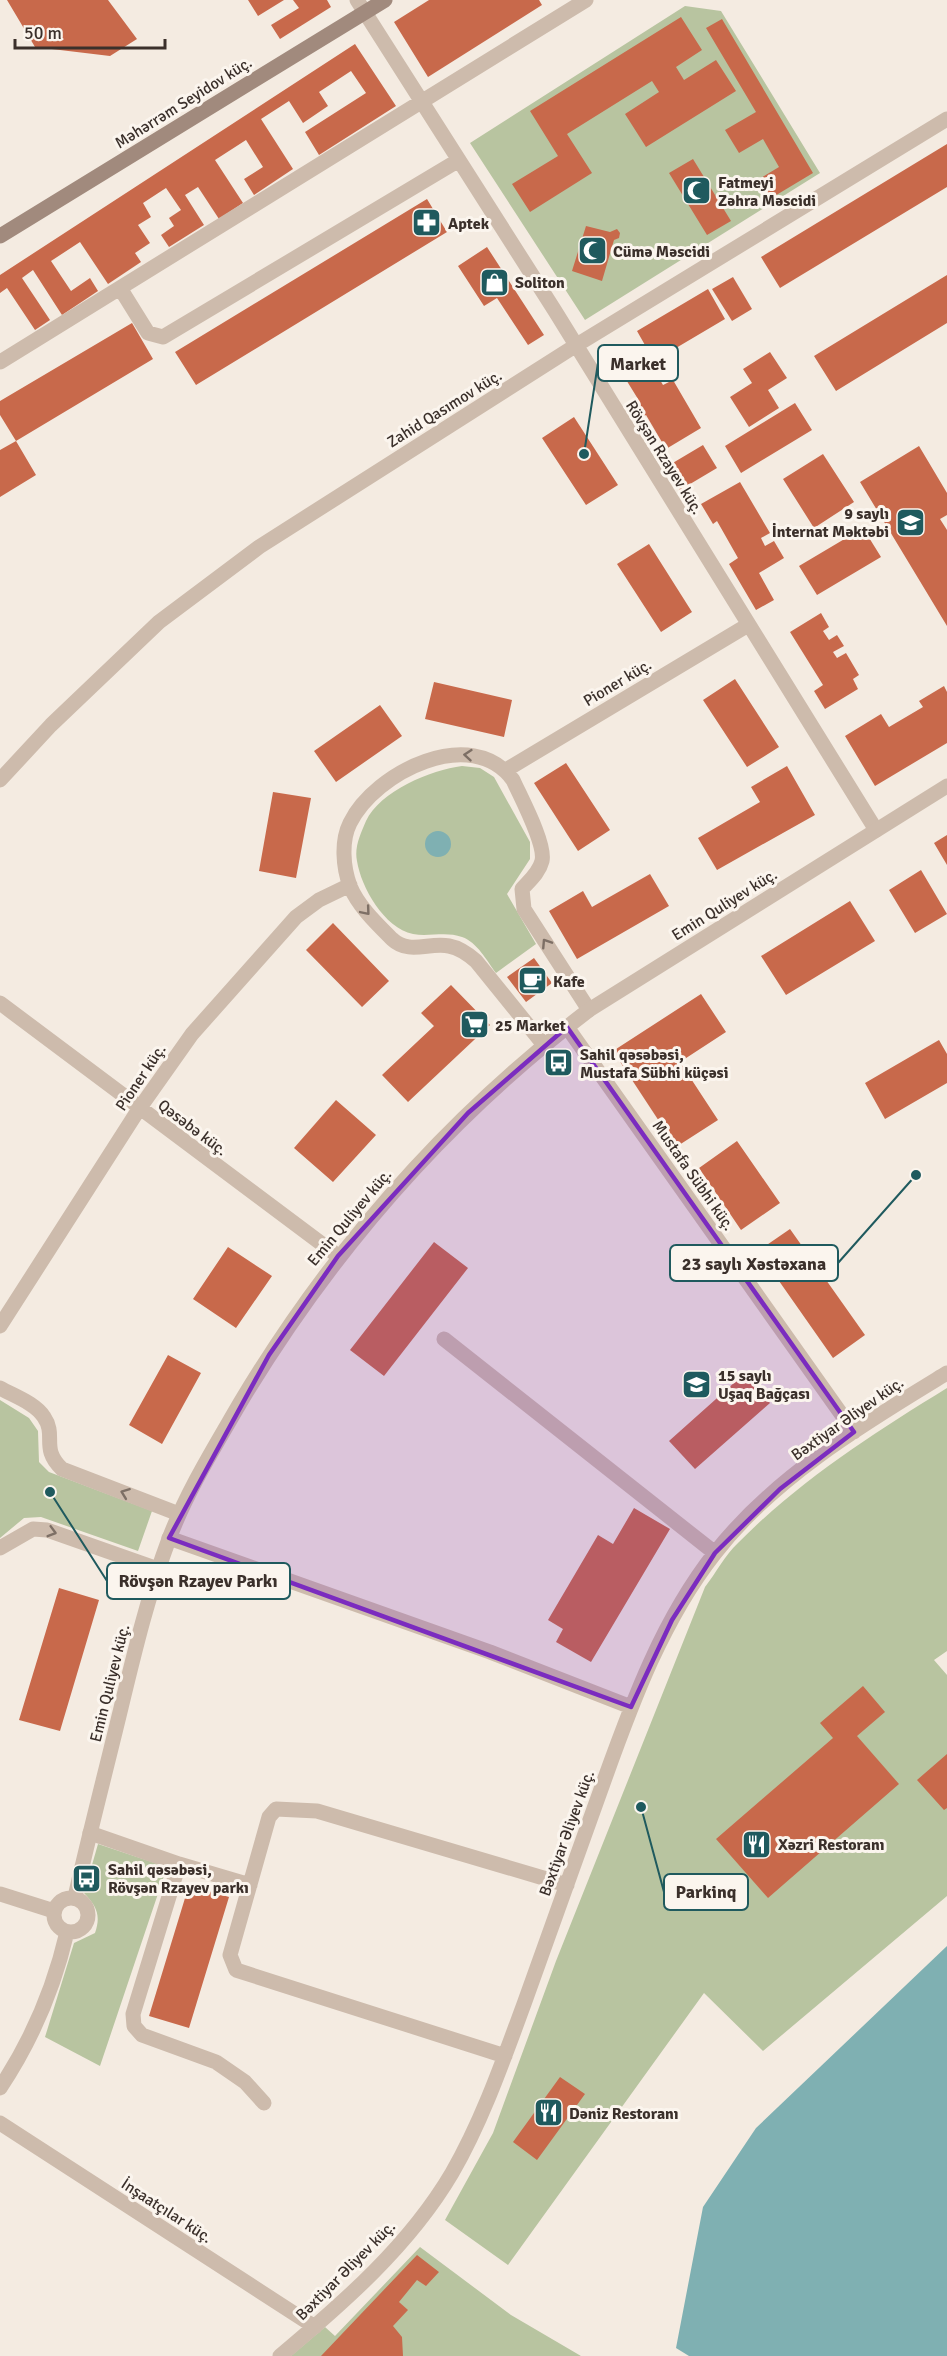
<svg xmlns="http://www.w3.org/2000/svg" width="947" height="2356" viewBox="0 0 947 2356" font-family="Signika,sans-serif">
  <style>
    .green { fill: #b8c4a0 }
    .water { fill: #7fb0b2 }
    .building { fill: #c8694b }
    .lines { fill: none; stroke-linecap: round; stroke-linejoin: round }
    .minor { stroke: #cdbbac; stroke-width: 15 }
    .tertiary { stroke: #cdbbac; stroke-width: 15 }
    .secondary { stroke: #a18a7d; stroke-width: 15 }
    .oneway { stroke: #7d6f65 }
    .marked { fill: #7b2cbf; fill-opacity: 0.2; stroke: #7b2cbf; stroke-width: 4.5; stroke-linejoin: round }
    .labels { text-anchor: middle; stroke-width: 6; stroke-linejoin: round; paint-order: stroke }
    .street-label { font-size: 16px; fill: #3b302b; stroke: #fbf5ee }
    .poi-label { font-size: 16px; font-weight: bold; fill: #3b302b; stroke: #fbf5ee; text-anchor: start }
    .leader { fill: none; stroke: #1f5a5e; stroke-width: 2 }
    .callout-dot { fill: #1f5a5e; stroke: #fbf5ee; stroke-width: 2 }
    .callout { fill: #fbf5ee; stroke: #1f5a5e; stroke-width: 2 }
    .callout-label { font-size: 18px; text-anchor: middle; font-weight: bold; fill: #3b302b }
  </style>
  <rect width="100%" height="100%" fill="#f4ebe1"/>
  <!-- green -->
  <path class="green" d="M685 6 721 11 820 173 585 320 470 143Z
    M462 766 480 768 494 777 530 842V859L507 894 536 944 496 973C487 961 477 942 462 937 446 931 429 937 413 934 384 928 361 887 357 861 354 847 361 833 366 821 380 791 431 770 462 766Z
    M947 1388V1651L934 1660 947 1675V1896L763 2051 704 1993 508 2265 445 2220 493 2133 556 1961 705 1587C716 1573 725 1555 738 1543 799 1481 874 1433 947 1388Z
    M0 1400 29 1418 38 1431 39 1462 49 1472 152 1511 138 1551 41 1517 24 1518 0 1538Z
    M98 1844 167 1867 100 2066 45 2037 74 1943 95 1933C101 1915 97 1907 84 1893Z
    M420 2247 511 2315 581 2356H291L325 2327 335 2336Z"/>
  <!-- water -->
  <path class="water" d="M425 844a13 13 0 1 1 26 0a13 13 0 1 1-26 0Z
    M947 1946V2356H689L676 2348 703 2207 756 2128Z"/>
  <!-- building -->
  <path class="building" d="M7 0H108L137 39 110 56 35 47Z
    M248 0H284L258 16Z
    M293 0H327L331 7 280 39 271 25 299 8Z
    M429 0H539L542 5 428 77 394 22Z
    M681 17 702 50 676 67 684 80 716 60 736 91 646 147 625 114 659 92 652 81 567 134 592 173 530 212 512 184 558 156 530 111Z
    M722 19 813 173 768 200 756 181 779 167 763 139 739 153 725 130 756 112 706 28Z
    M355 44 396 106 319 155 305 132 366 93 351 71 319 92 328 106 303 123 289 101 261 119 293 169 254 195 244 179 263 167 246 140 215 160 243 203 219 219 198 187 185 195 204 225 169 247 161 235 174 226 169 218 181 210 166 188 143 203 151 217 138 225 150 243 135 253 141 262 108 284 80 242 51 261 71 291 90 278 98 291 62 315 33 270 22 278 50 320 35 330 7 288 0 293V275Z
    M947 144V187L780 288 761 257Z
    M693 159 731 221 707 235 669 173Z
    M427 199 447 232 196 385 175 352Z
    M586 226 610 232 617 229 620 233 619 238 614 240 602 281 572 271Z
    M487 247 544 335 528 345 497 298 484 306 458 266Z
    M947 275V323L836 391 814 356Z
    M733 277 752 309 732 321 712 289Z
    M708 289 725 319 654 361 637 331Z
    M132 323 153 359 16 441 0 415V401Z
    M770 352 787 378 768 390 779 408 749 427 730 397 752 383 743 369Z
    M650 363 663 385 673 380 701 428 666 449 646 415 634 422 625 406 638 399 625 378Z
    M795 403 812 430 741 473 725 446Z
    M574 417 618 485 586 505 542 438Z
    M16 441 36 475 0 497V450Z
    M703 445 717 468 680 490 666 467Z
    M919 446 947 493V515L940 519 947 530V626L860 482Z
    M823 454 854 502 814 528 783 479Z
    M740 482 770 533 761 538 765 546 774 541 784 558 759 573 774 600 756 610 729 564 738 558 717 521 713 524 701 504Z
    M863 528 881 557 817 595 799 566Z
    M649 544 692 612 661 632 617 564Z
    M821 613 829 627 823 631 829 640 837 635 844 646 833 652 837 658 846 653 859 675 853 679 858 689 825 709 814 691 823 685 790 632Z
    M735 679 779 747 747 767 703 700Z
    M434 682 512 700 504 737 425 719Z
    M944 686 947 692V743L875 786 845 736 881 714 889 727 923 707 919 701Z
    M380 705 402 736 336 782 314 751Z
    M566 763 610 830 578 851 534 783Z
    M787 766 815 815 717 870 698 838 760 802 751 787Z
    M273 792 311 798 296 878 259 871Z
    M947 835V865L934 843Z
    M921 870 947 914 915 933 889 890Z
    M650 874 669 906 577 959 549 911 583 891 592 907Z
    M850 901 875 941 786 995 761 956Z
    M333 923 389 981 362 1007 306 950Z
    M534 958 552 983 526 1002 507 977Z
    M451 985 490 1025 408 1102 382 1075 434 1026 421 1013Z
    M701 994 726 1032 680 1062 718 1120 676 1147 613 1051Z
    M939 1040 947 1054V1083L885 1119 865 1083Z
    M336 1100 376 1135 333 1182 294 1148Z
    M737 1141 780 1203 741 1230 699 1168Z
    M790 1229 865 1335 833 1358 758 1251Z
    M434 1242 468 1268 384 1376 350 1350Z
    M228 1247 272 1276 236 1328 193 1299Z
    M168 1355 201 1373 162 1444 129 1425Z
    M744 1374 770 1403 695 1469 669 1441Z
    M634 1508 670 1529 591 1662 556 1642 563 1629 548 1620 598 1535 613 1544Z
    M59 1588 99 1600 60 1731 19 1720Z
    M863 1686 885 1712 857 1736 899 1784 768 1898 716 1839 833 1738 820 1723Z
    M947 1754V1808L944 1810 917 1780Z
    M189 1885 229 1897 189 2028 149 2016Z
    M560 2077 585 2094 537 2160 513 2142Z
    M417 2255 439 2272 426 2286 417 2280 399 2302 408 2310 393 2326 402 2337 403 2356H321Z"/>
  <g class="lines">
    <!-- minor -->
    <path class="minor" d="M357 0 555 311 876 830
      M120 288 148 333 163 337 459 160
      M0 362 586 0
      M506 770 748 625
      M0 780 51 725 159 622 259 547 575 346 947 119
      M0 1003 338 1256
      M567 1027 854 1432
      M544 1045 476 961C468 954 460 948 449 946 429 942 409 955 392 939 377 924 358 906 350 886 343 867 341 841 350 823 375 772 472 724 513 780 521 798 546 844 542 861 539 873 529 881 522 889L524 909 589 1010
      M0 1326 139 1109 192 1034 296 917 319 900 350 885
      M444 1339 715 1553
      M0 1388C14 1396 35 1403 44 1417 57 1436 40 1448 62 1469L179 1514
      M169 1538 490 1652 631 1707
      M0 1548 33 1529 47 1530 158 1569
      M90 1833 179 1864 250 1885
      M179 1864 133 2014 134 2026 142 2035 216 2062 245 2082 264 2103
      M0 1894 54 1911
      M505 2056 236 1970 230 1955 269 1817 276 1809 317 1811 567 1885
      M0 2123 315 2327
      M280 2356C343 2303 409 2246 452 2173 482 2121 503 2061 524 2004 551 1929 578 1854 605 1778 633 1700 663 1619 715 1553 775 1476 865 1423 947 1373"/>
    <!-- tertiary -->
    <path class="tertiary" d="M75 1897C89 1835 105 1774 120 1712 134 1654 148 1595 169 1539 187 1491 214 1448 240 1403 331 1251 447 1118 589 1010L947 786
      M54 1915a17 17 0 1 1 34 0a17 17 0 1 1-34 0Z
      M0 2088C32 2040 54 1988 67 1932"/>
    <!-- secondary -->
    <path class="secondary" d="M0 236 385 0"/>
  </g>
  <!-- one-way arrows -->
  <defs><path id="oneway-chevron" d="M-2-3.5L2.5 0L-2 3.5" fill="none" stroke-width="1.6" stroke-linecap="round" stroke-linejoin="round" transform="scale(1.5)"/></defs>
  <g class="oneway">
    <use href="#oneway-chevron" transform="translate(468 755) rotate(-175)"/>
    <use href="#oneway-chevron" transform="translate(366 911) rotate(50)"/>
    <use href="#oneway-chevron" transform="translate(546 943) rotate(-123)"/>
    <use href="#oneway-chevron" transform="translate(125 1493) rotate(-159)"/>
    <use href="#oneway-chevron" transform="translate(52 1532) rotate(16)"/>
  </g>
  <!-- marked area -->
  <path class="marked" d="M567 1027 854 1432 780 1489 715 1553 672 1620 631 1707 169 1538 269 1355 338 1256 468 1113Z"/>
  <!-- icons -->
  <defs>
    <symbol id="mosque-square" viewBox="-11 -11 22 22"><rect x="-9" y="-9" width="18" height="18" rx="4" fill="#1f5a5e" stroke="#fbf5ee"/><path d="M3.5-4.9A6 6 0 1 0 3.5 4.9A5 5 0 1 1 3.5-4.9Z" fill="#fff"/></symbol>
    <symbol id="pharmacy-square" viewBox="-11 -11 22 22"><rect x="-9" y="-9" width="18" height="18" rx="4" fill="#1f5a5e" stroke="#fbf5ee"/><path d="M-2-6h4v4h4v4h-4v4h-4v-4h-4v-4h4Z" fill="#fff"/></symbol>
    <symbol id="shop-square" viewBox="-11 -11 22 22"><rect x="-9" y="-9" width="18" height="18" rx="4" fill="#1f5a5e" stroke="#fbf5ee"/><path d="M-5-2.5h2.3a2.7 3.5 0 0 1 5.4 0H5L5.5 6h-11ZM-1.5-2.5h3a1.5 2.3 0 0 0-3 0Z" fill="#fff"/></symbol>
    <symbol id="school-square" viewBox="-11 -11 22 22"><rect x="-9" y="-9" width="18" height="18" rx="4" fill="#1f5a5e" stroke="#fbf5ee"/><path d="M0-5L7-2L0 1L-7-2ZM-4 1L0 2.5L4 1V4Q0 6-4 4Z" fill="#fff"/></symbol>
    <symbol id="cafe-square" viewBox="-11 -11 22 22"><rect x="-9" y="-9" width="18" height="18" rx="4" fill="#1f5a5e" stroke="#fbf5ee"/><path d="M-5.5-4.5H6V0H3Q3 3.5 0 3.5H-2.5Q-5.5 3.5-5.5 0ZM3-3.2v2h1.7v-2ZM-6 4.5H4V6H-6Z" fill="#fff"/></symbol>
    <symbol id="supermarket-square" viewBox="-11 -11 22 22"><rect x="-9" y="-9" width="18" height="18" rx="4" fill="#1f5a5e" stroke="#fbf5ee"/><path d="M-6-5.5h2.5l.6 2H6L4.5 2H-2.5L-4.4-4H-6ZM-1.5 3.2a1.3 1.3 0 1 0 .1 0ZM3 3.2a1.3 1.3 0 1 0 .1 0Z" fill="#fff"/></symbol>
    <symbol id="bus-square" viewBox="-11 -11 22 22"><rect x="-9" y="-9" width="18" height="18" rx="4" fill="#1f5a5e" stroke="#fbf5ee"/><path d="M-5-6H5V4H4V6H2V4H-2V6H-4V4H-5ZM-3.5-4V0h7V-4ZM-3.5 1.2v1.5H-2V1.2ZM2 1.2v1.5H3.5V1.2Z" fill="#fff"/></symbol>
    <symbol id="restaurant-square" viewBox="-11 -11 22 22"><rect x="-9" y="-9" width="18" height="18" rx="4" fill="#1f5a5e" stroke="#fbf5ee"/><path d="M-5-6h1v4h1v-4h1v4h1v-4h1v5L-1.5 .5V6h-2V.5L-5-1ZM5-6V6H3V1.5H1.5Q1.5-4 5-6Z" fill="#fff"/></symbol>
  </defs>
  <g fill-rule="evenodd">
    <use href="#mosque-square" x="680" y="174" width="33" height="33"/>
    <use href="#pharmacy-square" x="410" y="206" width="33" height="33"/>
    <use href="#mosque-square" x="576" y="234" width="33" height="33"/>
    <use href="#shop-square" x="478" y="266" width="33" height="33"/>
    <use href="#school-square" x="894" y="506" width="33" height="33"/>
    <use href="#cafe-square" x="516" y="964" width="33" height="33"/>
    <use href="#supermarket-square" x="458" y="1008" width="33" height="33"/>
    <use href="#bus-square" x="542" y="1046" width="33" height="33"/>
    <use href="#school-square" x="680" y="1368" width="33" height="33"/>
    <use href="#restaurant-square" x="740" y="1828" width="33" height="33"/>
    <use href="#bus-square" x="70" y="1862" width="33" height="33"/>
    <use href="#restaurant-square" x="532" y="2096" width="33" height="33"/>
  </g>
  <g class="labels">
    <!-- street labels -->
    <g class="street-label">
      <text transform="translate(183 102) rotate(-32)" y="6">Məhərrəm Seyidov küç.</text>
      <text transform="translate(444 408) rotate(-32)" y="6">Zahid Qasımov küç.</text>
      <text transform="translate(665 457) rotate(58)" y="6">Rövşən Rzayev küç.</text>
      <text transform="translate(617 682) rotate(-31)" y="6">Pioner küç.</text>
      <text transform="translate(724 904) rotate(-32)" y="6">Emin Quliyev küç.</text>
      <text transform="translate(140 1077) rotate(-56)" y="6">Pioner küç.</text>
      <text transform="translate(193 1127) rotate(37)" y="6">Qəsəbə küç.</text>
      <text transform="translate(694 1175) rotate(55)" y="6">Mustafa Sübhi küç.</text>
      <text transform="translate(349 1217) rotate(-50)" y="6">Emin Quliyev küç.</text>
      <text transform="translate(847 1418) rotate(-35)" y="6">Bəxtiyar Əliyev küç.</text>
      <text transform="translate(109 1683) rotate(-76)" y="6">Emin Quliyev küç.</text>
      <text transform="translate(566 1833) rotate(-70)" y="6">Bəxtiyar Əliyev küç.</text>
      <text transform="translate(167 2210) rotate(33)" y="6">İnşaatçılar küç.</text>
      <text transform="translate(345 2270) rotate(-45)" y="6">Bəxtiyar Əliyev küç.</text>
    </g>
    <!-- poi labels -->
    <g class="poi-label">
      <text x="718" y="188">Fatmeyi<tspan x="718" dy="18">Zəhra Məscidi</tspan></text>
      <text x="448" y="229">Aptek</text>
      <text x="613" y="257">Cümə Məscidi</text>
      <text x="515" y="288">Soliton</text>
      <text x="889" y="519" text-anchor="end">9 saylı<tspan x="889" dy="18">İnternat Məktəbi</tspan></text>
      <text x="553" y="987">Kafe</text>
      <text x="495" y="1031">25 Market</text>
      <text x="580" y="1060">Sahil qəsəbəsi,<tspan x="580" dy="18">Mustafa Sübhi küçəsi</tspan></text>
      <text x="718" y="1381">15 saylı<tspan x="718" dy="18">Uşaq Bağçası</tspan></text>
      <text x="778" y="1850">Xəzri Restoranı</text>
      <text x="108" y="1875">Sahil qəsəbəsi,<tspan x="108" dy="18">Rövşən Rzayev parkı</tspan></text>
      <text x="569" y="2119">Dəniz Restoranı</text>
    </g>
  </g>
  <!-- callouts -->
  <path class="leader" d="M584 454L598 363M916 1175L838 1263M50 1492L107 1581M641 1807L664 1892"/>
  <g class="callout-dot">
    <circle cx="584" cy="454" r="6"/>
    <circle cx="916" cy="1175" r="6"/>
    <circle cx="50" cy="1492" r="6"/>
    <circle cx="641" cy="1807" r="6"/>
  </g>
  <g class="callout">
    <rect x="598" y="345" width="80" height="36" rx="6"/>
    <rect x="670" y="1245" width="168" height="36" rx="6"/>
    <rect x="107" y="1563" width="183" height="36" rx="6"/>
    <rect x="664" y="1874" width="84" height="36" rx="6"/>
  </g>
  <g class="callout-label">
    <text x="638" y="370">Market</text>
    <text x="754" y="1270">23 saylı Xəstəxana</text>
    <text x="198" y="1587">Rövşən Rzayev Parkı</text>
    <text x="706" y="1898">Parkinq</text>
  </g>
  <!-- scale -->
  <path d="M15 39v9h150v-9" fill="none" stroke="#3b302b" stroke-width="3"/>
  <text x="24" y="39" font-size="18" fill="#3b302b" stroke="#fbf5ee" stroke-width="4.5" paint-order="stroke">50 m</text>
</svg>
